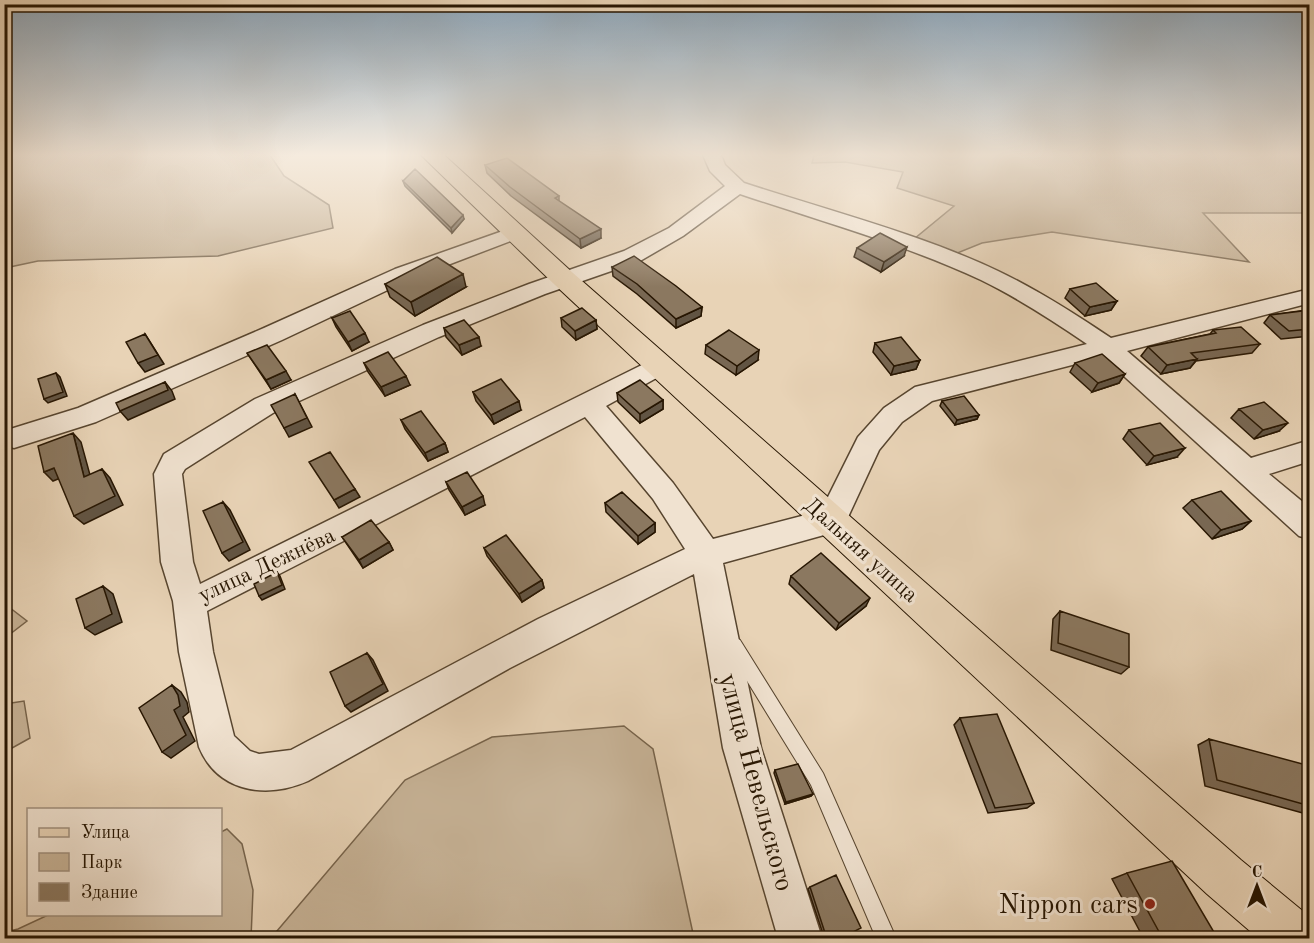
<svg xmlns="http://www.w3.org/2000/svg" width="1314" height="943" viewBox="0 0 1314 943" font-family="'Old Standard TT',serif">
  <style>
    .green { fill: #c7b397; stroke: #77644c; stroke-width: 1.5 }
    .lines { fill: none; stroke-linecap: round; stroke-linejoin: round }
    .service-casing { stroke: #57452f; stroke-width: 2 }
    .minor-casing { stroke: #57452f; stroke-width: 3 }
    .primary-casing { stroke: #271602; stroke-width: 2 }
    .service { fill: #f0e2d0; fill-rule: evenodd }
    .minor { fill: #f0e2d0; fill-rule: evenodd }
    .primary { fill: #e8d3b6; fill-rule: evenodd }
    .wall { fill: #786753; stroke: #271602; stroke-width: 1.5 }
    .shaded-wall { fill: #615443; stroke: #271602; stroke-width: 1.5 }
    .building { fill: #8b7860; stroke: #271602; stroke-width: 1.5 }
    .poi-dot { fill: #8f2418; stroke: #f0e2d0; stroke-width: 2 }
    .labels { text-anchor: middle; stroke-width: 6; stroke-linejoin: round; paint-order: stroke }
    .street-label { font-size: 22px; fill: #271602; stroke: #f0e2d0 }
    .near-street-label { font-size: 27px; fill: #271602; stroke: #f0e2d0 }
    .near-poi-label { font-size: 27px; fill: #271602; stroke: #f0e2d0; text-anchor: end }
  </style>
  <rect width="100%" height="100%" fill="#e8d3b6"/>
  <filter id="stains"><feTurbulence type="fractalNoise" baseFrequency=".00333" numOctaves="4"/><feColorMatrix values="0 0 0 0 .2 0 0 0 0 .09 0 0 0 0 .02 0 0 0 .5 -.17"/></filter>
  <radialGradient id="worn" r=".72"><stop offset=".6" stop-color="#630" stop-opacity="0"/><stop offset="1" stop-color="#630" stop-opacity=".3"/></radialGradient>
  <!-- green -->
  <path class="green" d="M5 155H270L284 176 329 205 333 228 218 256 38 261 5 268Z
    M814 155H1309V213H1203L1249 262 1052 232 982 243 955 254 914 239 954 206 897 188 903 172 845 162 812 163Z
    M5 604 27 621 5 638Z
    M24 701 30 738 5 752V704Z
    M624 726 653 749 694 938H271L405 780 492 737Z
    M227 829 242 844 253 890 251 938H5V932L18 929 48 915 220 914 221 832Z"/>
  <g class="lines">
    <defs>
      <path id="service" d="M734 637 740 640 823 773 896 938H876L811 785 728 650 726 645 728 640Z"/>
      <path id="minor" d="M703 155H721L725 165 744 183C826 210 920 234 998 271 1038 290 1075 314 1111 338L1310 289V303L1127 351 1251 458 1310 440V461L1269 474 1310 508V539L1299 536 1103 357 932 401 902 422 879 450 842 530 723 563 761 748 822 938H778L723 748 694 574 510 668 308 781C267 799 218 793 199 747L179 652 173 601 161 562 154 474 164 454 255 399 423 325 529 284 624 251 669 228 725 186 710 171ZM740 194C820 221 904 244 981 280 1018 298 1053 321 1087 344L915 387 884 408 858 437 821 511 713 539 673 483 606 406 669 371 673 365 669 359 660 356 200 584 193 562 182 474 185 469 273 413 439 337 545 294 640 261 683 236ZM585 417 653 499 685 549 538 619 291 750 259 754 250 751 234 736 213 652 207 611Z
        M514 227 521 229 524 233 521 237 411 279 282 340 96 422 14 448 4 445V431L78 408 264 328 395 269Z"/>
      <path id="primary" d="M421 155H444L573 273 1241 860 1310 917V938H1258L1207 894 555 285Z"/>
    </defs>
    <!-- service casing -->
    <use href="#service" class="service-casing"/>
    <!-- minor casing -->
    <use href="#minor" class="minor-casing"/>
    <!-- primary casing -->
    <use href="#primary" class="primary-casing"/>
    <!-- service -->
    <use href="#service" class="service"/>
    <!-- minor -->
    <use href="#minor" class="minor"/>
    <!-- primary -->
    <use href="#primary" class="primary"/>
  </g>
  <!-- wall -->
  <path class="wall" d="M485 165 559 196V201L601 238 581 248 511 196 487 173Z
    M403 181 464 219 452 233 405 186Z
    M857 248 904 256 881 272 854 257Z
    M612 267 702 307 701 316 676 328 637 294 613 276Z
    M385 284 466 287 415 316 390 297Z
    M1070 289 1117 301 1111 310 1085 316 1065 298Z
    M1310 300V336L1281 339 1264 323 1270 315 1307 310 1303 307Z
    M332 318 369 342 352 351 336 327Z
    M561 318 596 320 597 329 576 340 562 327Z
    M444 328 481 346 462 355 446 337Z
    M1213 330 1260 344 1252 353 1196 361 1190 368 1161 374 1141 356 1148 347 1210 334Z
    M875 343 920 360 916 369 891 375 873 352Z
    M706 345 758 360 736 375 705 354Z
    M247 353 291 380 271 389Z
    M364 363 410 385 385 396 368 372Z
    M1075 363 1125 374 1119 383 1092 392 1070 372Z
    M473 392 521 410 494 424 476 401Z
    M617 393 663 400V409L640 423 618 402Z
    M942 401 979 415 977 419 955 425 940 406Z
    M1239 409 1279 431 1254 439 1231 418Z
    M401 420 445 443 448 452 428 461 405 429Z
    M1129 430 1177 457 1147 465 1123 439Z
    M1310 472V481L1304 477Z
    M446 482 485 505 465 515 449 490Z
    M1192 500 1251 521 1242 529 1212 539 1183 508Z
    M605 503 655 523V532L638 544 606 512Z
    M342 537 389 542 393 550 363 568Z
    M484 548 542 580 544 588 522 602 487 556Z
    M791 576 866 606 836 630 789 584Z
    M1060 611 1129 667 1121 674 1051 650 1053 619Z
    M960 718 1034 803 1027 808 988 813 954 725Z
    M1209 739 1310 806V815L1205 786 1198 745Z
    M775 770 813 794 811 796 785 804 774 773Z
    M1127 873 1218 939H1144L1112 879Z
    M810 887 853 932 857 939H823L824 937 808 889Z"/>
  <!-- shaded-wall -->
  <path class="shaded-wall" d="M463 215 464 219 452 233 451 228Z
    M601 229V238L581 248 580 239Z
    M907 247 904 256 881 272 884 262Z
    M463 274 466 287 415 316 411 302Z
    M1117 301 1111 310 1085 316 1090 307Z
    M702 307 701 316 676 328V319Z
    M596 320 597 329 576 340 575 331Z
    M365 333 369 342 352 351 348 342Z
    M145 334 164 364 145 372 138 363Z
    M479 337 481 346 462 355 459 345Z
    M759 350 758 360 736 375 737 366Z
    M1197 359 1190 368 1161 374 1167 365Z
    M920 360 916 369 891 375 894 366Z
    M286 371 291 380 271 389 266 380Z
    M56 373 60 377 67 396 48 403 44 399Z
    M1125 374 1119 383 1092 392 1098 383Z
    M406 376 410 385 385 396 381 387Z
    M165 382 172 391 175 399 128 420 120 411Z
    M295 394 312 427 289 437 284 428Z
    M663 400V409L640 423V414Z
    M519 401 521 410 494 424 491 415Z
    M979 415 977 419 955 425 957 420Z
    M1288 423 1279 431 1254 439 1263 430Z
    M73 433 81 442 93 486 84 477Z
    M445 443 448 452 428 461 425 453Z
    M1185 448 1177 457 1147 465 1154 456Z
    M54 468 63 477 53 481 44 472Z
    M102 469 110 478 123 505 84 524 74 516Z
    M355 489 360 497 339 508 334 500Z
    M483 496 485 505 465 515 462 507Z
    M223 502 230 510 250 550 229 561 222 553Z
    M1251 521 1242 529 1212 539 1221 530Z
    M655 523V532L638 544V536Z
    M389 542 393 550 363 568 359 560Z
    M277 572 280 576 285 589 262 600 259 596Z
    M542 580 544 588 522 602 519 594Z
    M103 586 113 594 122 622 95 635 85 628Z
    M870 598 866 606 836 630 839 623Z
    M367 653 373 660 388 691 351 712 345 706Z
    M172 685 181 692 187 702 189 712 183 717 195 741 171 758 162 752Z
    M813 794 811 796 785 804 786 802Z"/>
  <!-- building -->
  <path class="building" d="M507 158 559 196 555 198 601 229 580 239 510 187 485 165Z
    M415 169 463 215 451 228 403 181Z
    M880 233 907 247 884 262 857 248Z
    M634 256 676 286 702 307 676 319 637 284 612 267Z
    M437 257 463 274 411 302 385 284Z
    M1096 283 1117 301 1090 307 1070 289Z
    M582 308 596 320 575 331 561 318Z
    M1310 310V329L1289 331 1270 315Z
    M350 311 365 333 348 342 332 318Z
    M464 320 479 337 459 345 444 328Z
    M1241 327 1260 344 1191 353 1197 359 1167 365 1148 347 1216 333 1213 330Z
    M729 330 759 350 737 366 706 345Z
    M145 334 158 355 138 363 126 342Z
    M901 337 920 360 894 366 875 343Z
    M267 345 286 371 266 380 247 353Z
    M388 352 406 376 381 387 364 363Z
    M1102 354 1125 374 1098 383 1075 363Z
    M56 373 63 392 44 399 38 379Z
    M501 379 519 401 491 415 473 392Z
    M640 380 663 400 640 414 617 393Z
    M165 382 168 390 120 411 116 403Z
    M295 394 307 418 284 428 271 405Z
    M964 396 979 415 957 420 942 401Z
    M1264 402 1288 423 1263 430 1239 409Z
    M421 411 445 443 425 453 401 420Z
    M1160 423 1185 448 1154 456 1129 430Z
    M73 433 84 477 102 469 115 496 74 516 54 468 44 472 38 446Z
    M330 452 355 489 334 500 309 462Z
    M467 472 483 496 462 507 446 482Z
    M1221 491 1251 521 1221 530 1192 500Z
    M622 492 655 523 638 536 605 503Z
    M223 502 243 542 222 553 203 511Z
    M371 520 389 542 359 560 342 537Z
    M506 535 542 580 519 594 484 548Z
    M821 553 870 598 839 623 791 576Z
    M277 572 282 585 259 596 254 584Z
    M103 586 112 614 85 628 76 599Z
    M1060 611 1129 634V667L1058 643Z
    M367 653 383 684 345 706 330 672Z
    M172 685 178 695 180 706 174 710 186 735 162 752 139 708Z
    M997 714 1034 803 995 808 960 718Z
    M1209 739 1310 766V806L1217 780Z
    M798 764 813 794 786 802 775 770Z
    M1172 861 1218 939H1163L1127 873Z
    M836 875 861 928 853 932 857 939H824L826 936 810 887Z"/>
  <!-- sky -->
  <linearGradient id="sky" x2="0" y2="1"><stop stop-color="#8da7bc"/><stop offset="0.54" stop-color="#f5ebde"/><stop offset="1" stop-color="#f5ebde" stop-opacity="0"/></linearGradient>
  <rect width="1314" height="287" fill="url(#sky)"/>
  <!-- markers -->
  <circle class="poi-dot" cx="1150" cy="904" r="6"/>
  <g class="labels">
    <!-- street labels -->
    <g class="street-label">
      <text transform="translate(862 549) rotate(42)" y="8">Дальняя улица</text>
      <text transform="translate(266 564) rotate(-25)" y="8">улица Дежнёва</text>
    </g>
    <!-- near-street labels -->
    <g class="near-street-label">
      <text transform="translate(757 782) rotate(75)" y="9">улица Невельского</text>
    </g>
    <!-- near-poi labels -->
    <g class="near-poi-label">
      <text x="1138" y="913">Nippon cars</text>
    </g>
  </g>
  <!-- margin -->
  <rect width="1314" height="943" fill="none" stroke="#e8d3b6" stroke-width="24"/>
  <rect x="6" y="6" width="1302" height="931" fill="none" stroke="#271602" stroke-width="3"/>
  <rect x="12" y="12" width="1290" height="919" fill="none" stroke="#271602" stroke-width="1.5"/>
  <!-- legend -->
  <rect x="27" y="808" width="195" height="108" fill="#f0e2d0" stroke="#a0907e" stroke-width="1.5"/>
  <rect x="39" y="828" width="30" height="9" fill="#e8d3b6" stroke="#a0907e" stroke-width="1.5"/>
  <text x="81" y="838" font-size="18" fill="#271602">Улица</text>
  <rect x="39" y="853" width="30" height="18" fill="#c7b397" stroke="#a0907e" stroke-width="1.5"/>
  <text x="81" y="868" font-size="18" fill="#271602">Парк</text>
  <rect x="39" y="883" width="30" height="18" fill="#8b7860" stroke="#a0907e" stroke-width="1.5"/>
  <text x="81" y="898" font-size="18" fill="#271602">Здание</text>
  <!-- north arrow -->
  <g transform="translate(1257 886)" stroke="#f0e2d0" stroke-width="4.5" paint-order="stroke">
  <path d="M0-4.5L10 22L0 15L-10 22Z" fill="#271602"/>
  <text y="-9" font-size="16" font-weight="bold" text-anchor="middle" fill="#271602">С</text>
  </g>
  <rect width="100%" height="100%" filter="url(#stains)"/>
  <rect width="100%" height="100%" fill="url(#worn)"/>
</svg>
